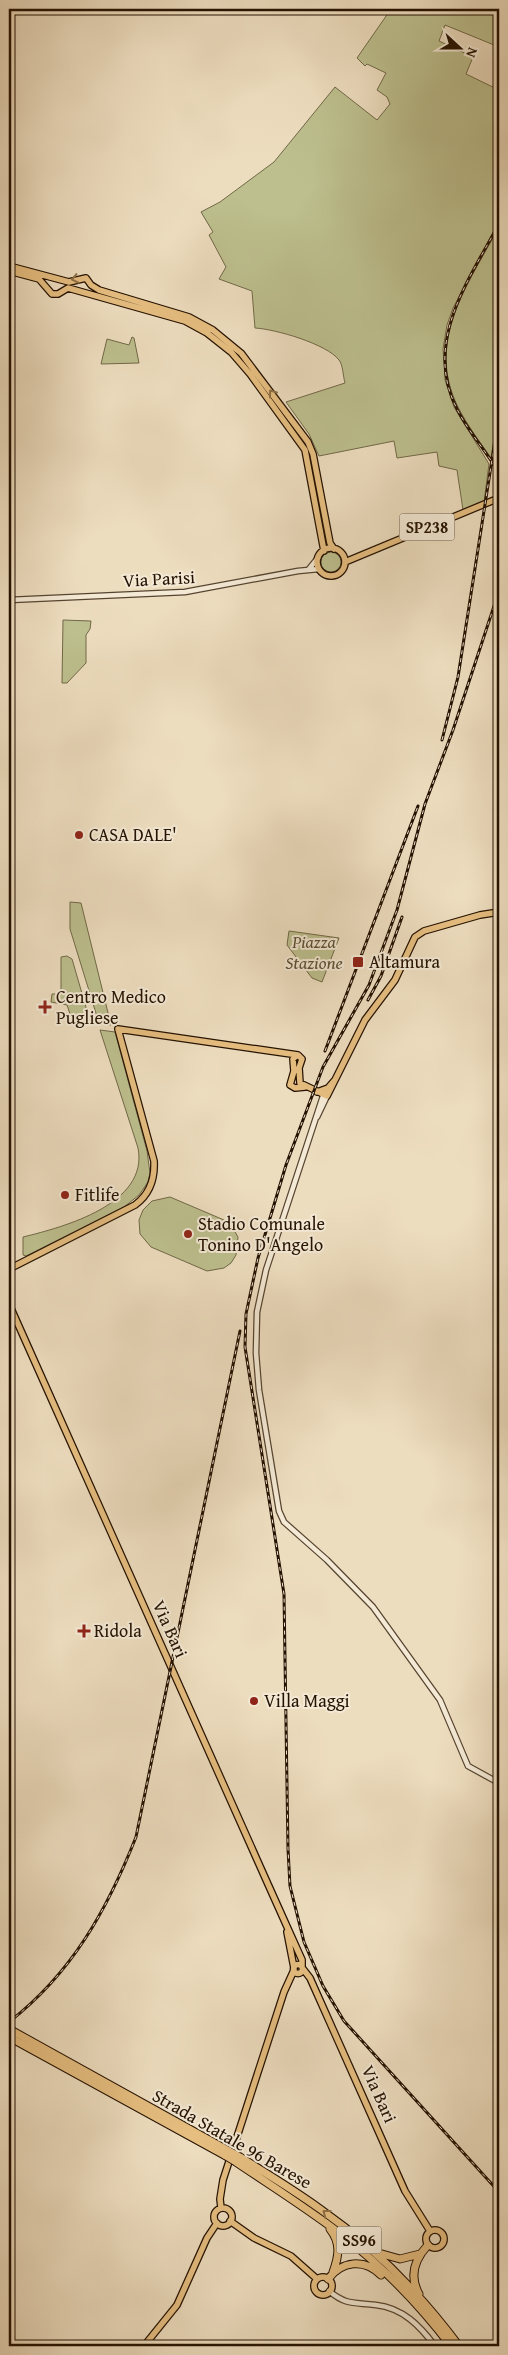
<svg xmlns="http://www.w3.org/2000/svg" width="508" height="2355" viewBox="0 0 508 2355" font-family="'Gentium Book Plus',serif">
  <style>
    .green { fill: #bdbf8e; stroke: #706847 }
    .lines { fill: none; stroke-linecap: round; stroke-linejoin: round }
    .minor-casing { stroke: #564430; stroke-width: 7 }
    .major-casing { stroke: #241100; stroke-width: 8 }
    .highway-casing { stroke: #241100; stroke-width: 9 }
    .minor { stroke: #f3e9d5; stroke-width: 4.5 }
    .major { stroke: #e6be80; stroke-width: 5.5 }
    .highway { stroke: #e6be80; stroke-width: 7 }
    .rail-casing { stroke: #241100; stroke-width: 3 }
    .rail { stroke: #f3e9d5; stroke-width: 1; stroke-dasharray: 4; stroke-linecap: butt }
    .highway-bridge-casing { stroke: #241100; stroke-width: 9; stroke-linecap: butt }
    .highway-bridge { stroke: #e6be80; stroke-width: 7 }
    .oneway { stroke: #8f7046 }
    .poi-dot { fill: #8f2418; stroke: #f3e9d5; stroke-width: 2 }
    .labels { text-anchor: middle; stroke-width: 4; stroke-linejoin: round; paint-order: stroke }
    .shield { fill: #f3e9d5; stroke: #625240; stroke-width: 1 }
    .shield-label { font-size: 16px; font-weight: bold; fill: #241100 }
    .street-label { font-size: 18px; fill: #241100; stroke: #f3e9d5 }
    .poi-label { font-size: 18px; fill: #241100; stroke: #f3e9d5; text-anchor: start }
    .park-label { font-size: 18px; font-style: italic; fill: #5a4e32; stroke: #f3e9d5 }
  </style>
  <rect width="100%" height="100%" fill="#edddbf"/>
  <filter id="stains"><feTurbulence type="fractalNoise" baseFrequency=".004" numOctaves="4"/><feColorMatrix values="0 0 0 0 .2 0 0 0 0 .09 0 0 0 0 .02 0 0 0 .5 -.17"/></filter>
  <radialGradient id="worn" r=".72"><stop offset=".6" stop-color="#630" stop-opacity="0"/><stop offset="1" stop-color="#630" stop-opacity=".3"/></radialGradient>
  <!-- green -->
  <path class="green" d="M391 9H499V47L445 25 439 41 473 57 466 74 499 90V221L453 308 447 325 443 349 445 380 454 407 489 464 484 502 463 510 457 470 439 466 437 452 397 458 394 441 319 456 309 434 286 402 345 383C343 376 343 365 339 360 327 344 275 329 255 328L252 291 219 279 226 267 209 235 213 232 201 212 220 202 274 162 335 87 377 120 390 104 387 97 377 90 386 73 367 64 365 66 357 58Z
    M499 227V408L491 458C480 442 467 425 458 407 425 340 468 285 499 227Z
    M132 337 134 338 139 363 101 364 107 339 129 345Z
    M321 562a10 10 0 1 1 20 0a10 10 0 1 1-20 0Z
    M63 620 91 621 90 629 86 635V663L67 683H62Z
    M70 902 81 903 111 1025 99 1023 70 929Z
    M289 931 339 938 322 982 312 978 287 945Z
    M67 956 72 959 90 1021 71 1017 67 1005 51 1002 52 994H61V957Z
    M100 1030 115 1032 147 1151 150 1173 148 1182 139 1195 124 1207 26 1256 23 1255V1237C64 1227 149 1204 138 1148Z
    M170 1197 224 1220 231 1225 238 1237 236 1255 231 1263 224 1268 207 1271 151 1247 140 1234 139 1220 143 1210 152 1201Z"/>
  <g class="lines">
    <defs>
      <path id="minor" d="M309 569 318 558
        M9 600 185 592 298 571 319 569
        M324 1093 266 1270 257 1312 256 1353 259 1390 279 1511 284 1522 327 1560 373 1607 440 1700 468 1766 499 1783
        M317 1117 327 1096
        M329 2291C347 2306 355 2302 376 2305 403 2308 420 2326 435 2346"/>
      <path id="major" d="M9 266 69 282 86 278 91 285 99 290 189 317 213 330 241 353 308 442 313 454 330 543 334 549
        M9 271 39 279 52 294H58L68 288 185 321 207 333 231 352 250 374 305 450 324 551
        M317 562a14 14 0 1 1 28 0a14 14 0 1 1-28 0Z
        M345 562 499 498
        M296 1056 293 1059 294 1071 290 1085 295 1088 305 1087
        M317 1092 328 1088 334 1081
        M9 1269 135 1205C150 1194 155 1179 154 1161L118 1029 298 1055 302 1059 299 1068 300 1083 327 1096 365 1020 395 980 415 937 424 931 480 915 499 912
        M9 1304 267 1882 302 1960V1966
        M287 1932 294 1968
        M293.5 1969a4.5 4.5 0 1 1 9 0a4.5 4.5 0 1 1-9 0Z
        M303 1969 310 1978 405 2191 430 2231
        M221 2208 220 2199 223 2180 284 1992 294 1970
        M214 2217a9 9 0 1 1 18 0a9 9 0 1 1-18 0Z
        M230 2221 254 2238 291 2256 317 2279
        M426 2239a9 9 0 1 1 18 0a9 9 0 1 1-18 0Z
        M314 2286a9 9 0 1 1 18 0a9 9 0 1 1-18 0Z
        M144 2346 177 2305 207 2238 217 2223"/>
      <path id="highway" d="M9 2029 229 2151
        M9 2037 226 2156
        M240 2157C267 2174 294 2190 320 2209 373 2246 421 2295 459 2346
        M236 2162C270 2185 305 2207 338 2232 380 2264 419 2304 451 2346
        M330 2229C341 2243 339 2256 333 2272
        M375 2252 400 2259 420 2254
        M328 2279C342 2261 364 2258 381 2275
        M419 2294C409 2276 414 2260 428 2245"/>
    </defs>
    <!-- minor casing -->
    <use href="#minor" class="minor-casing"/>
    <!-- major casing -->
    <use href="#major" class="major-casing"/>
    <!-- highway casing -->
    <use href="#highway" class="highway-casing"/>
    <!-- minor -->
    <use href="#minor" class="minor"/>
    <!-- major -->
    <use href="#major" class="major"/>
    <!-- highway -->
    <use href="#highway" class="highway"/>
    <defs>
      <path id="rail" d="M499 224C468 281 423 343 457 409 468 431 486 451 499 473
        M499 591 453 730 425 804 397 910 369 985 323 1067 286 1165 258 1258 246 1314 245 1347 284 1594 288 1849 290 1886 304 1942 323 1986 344 2021 499 2192
        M442 740 458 677 499 415
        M368 1000 381 976 402 917
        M325 1051 418 806
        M9 2022C72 1973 107 1910 136 1837L240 1331"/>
    </defs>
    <!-- rail casing -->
    <use href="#rail" class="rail-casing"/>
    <!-- rail -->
    <use href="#rail" class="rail"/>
    <defs>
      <path id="highway-bridge" d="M229 2151 240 2157
        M226 2156 236 2162"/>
    </defs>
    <!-- highway-bridge casing -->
    <use href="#highway-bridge" class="highway-bridge-casing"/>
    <!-- highway-bridge -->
    <use href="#highway-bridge" class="highway-bridge"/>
  </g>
  <!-- one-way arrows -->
  <defs><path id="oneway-chevron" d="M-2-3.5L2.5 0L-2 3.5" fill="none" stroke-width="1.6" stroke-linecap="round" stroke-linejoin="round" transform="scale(1.25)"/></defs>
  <g class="oneway">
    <use href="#oneway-chevron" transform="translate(75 279) rotate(167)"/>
    <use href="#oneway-chevron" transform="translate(272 393) rotate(-126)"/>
    <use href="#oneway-chevron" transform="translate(326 2213) rotate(-143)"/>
  </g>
  <!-- markers -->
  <g class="poi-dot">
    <circle cx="79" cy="835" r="5"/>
    <rect x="352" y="956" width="12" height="12" rx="2.5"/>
    <path d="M42.5 999.5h5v5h5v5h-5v5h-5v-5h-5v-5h5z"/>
    <circle cx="65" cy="1195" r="5"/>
    <circle cx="188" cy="1234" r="5"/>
    <path d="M81.5 1623.5h5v5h5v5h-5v5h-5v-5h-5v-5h5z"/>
    <circle cx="254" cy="1701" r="5"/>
  </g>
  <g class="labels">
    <!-- shield labels -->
    <g class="shield">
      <rect x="399.5" y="513.5" width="55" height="27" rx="4"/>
      <rect x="336.5" y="2226.5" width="45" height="27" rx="4"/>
    </g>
    <g class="shield-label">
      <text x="427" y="533">SP238</text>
      <text x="359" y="2246">SS96</text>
    </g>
    <!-- street labels -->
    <g class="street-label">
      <text transform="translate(159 579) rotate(-3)" y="6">Via Parisi</text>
      <text transform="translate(170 1629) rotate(66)" y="6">Via Bari</text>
      <text transform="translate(379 2094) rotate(66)" y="6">Via Bari</text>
      <text transform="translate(232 2139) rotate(30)" y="6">Strada Statale 96 Barese</text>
    </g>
    <!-- poi labels -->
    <g class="poi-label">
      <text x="89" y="841">CASA DALE'</text>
      <text x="369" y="968">Altamura</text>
      <text x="56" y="1003">Centro Medico<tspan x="56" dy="21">Pugliese</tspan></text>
      <text x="75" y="1201">Fitlife</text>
      <text x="198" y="1230">Stadio Comunale<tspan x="198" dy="21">Tonino D'Angelo</tspan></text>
      <text x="94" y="1637">Ridola</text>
      <text x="264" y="1707">Villa Maggi</text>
    </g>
    <!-- park labels -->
    <g class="park-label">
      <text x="314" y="948">Piazza<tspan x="314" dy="21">Stazione</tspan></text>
    </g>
  </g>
  <!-- margin -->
  <rect width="508" height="2355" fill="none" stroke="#edddbf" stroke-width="30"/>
  <rect x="10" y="10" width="488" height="2335" fill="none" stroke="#241100" stroke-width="2.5"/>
  <rect x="15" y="15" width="478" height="2325" fill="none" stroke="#241100"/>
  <!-- north arrow -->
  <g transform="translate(460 48) rotate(111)" stroke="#f3e9d5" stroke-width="4" paint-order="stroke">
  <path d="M0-4L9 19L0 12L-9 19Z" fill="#241100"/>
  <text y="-8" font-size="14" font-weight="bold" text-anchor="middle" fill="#241100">N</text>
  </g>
  <rect width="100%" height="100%" filter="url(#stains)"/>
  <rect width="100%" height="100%" fill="url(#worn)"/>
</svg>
